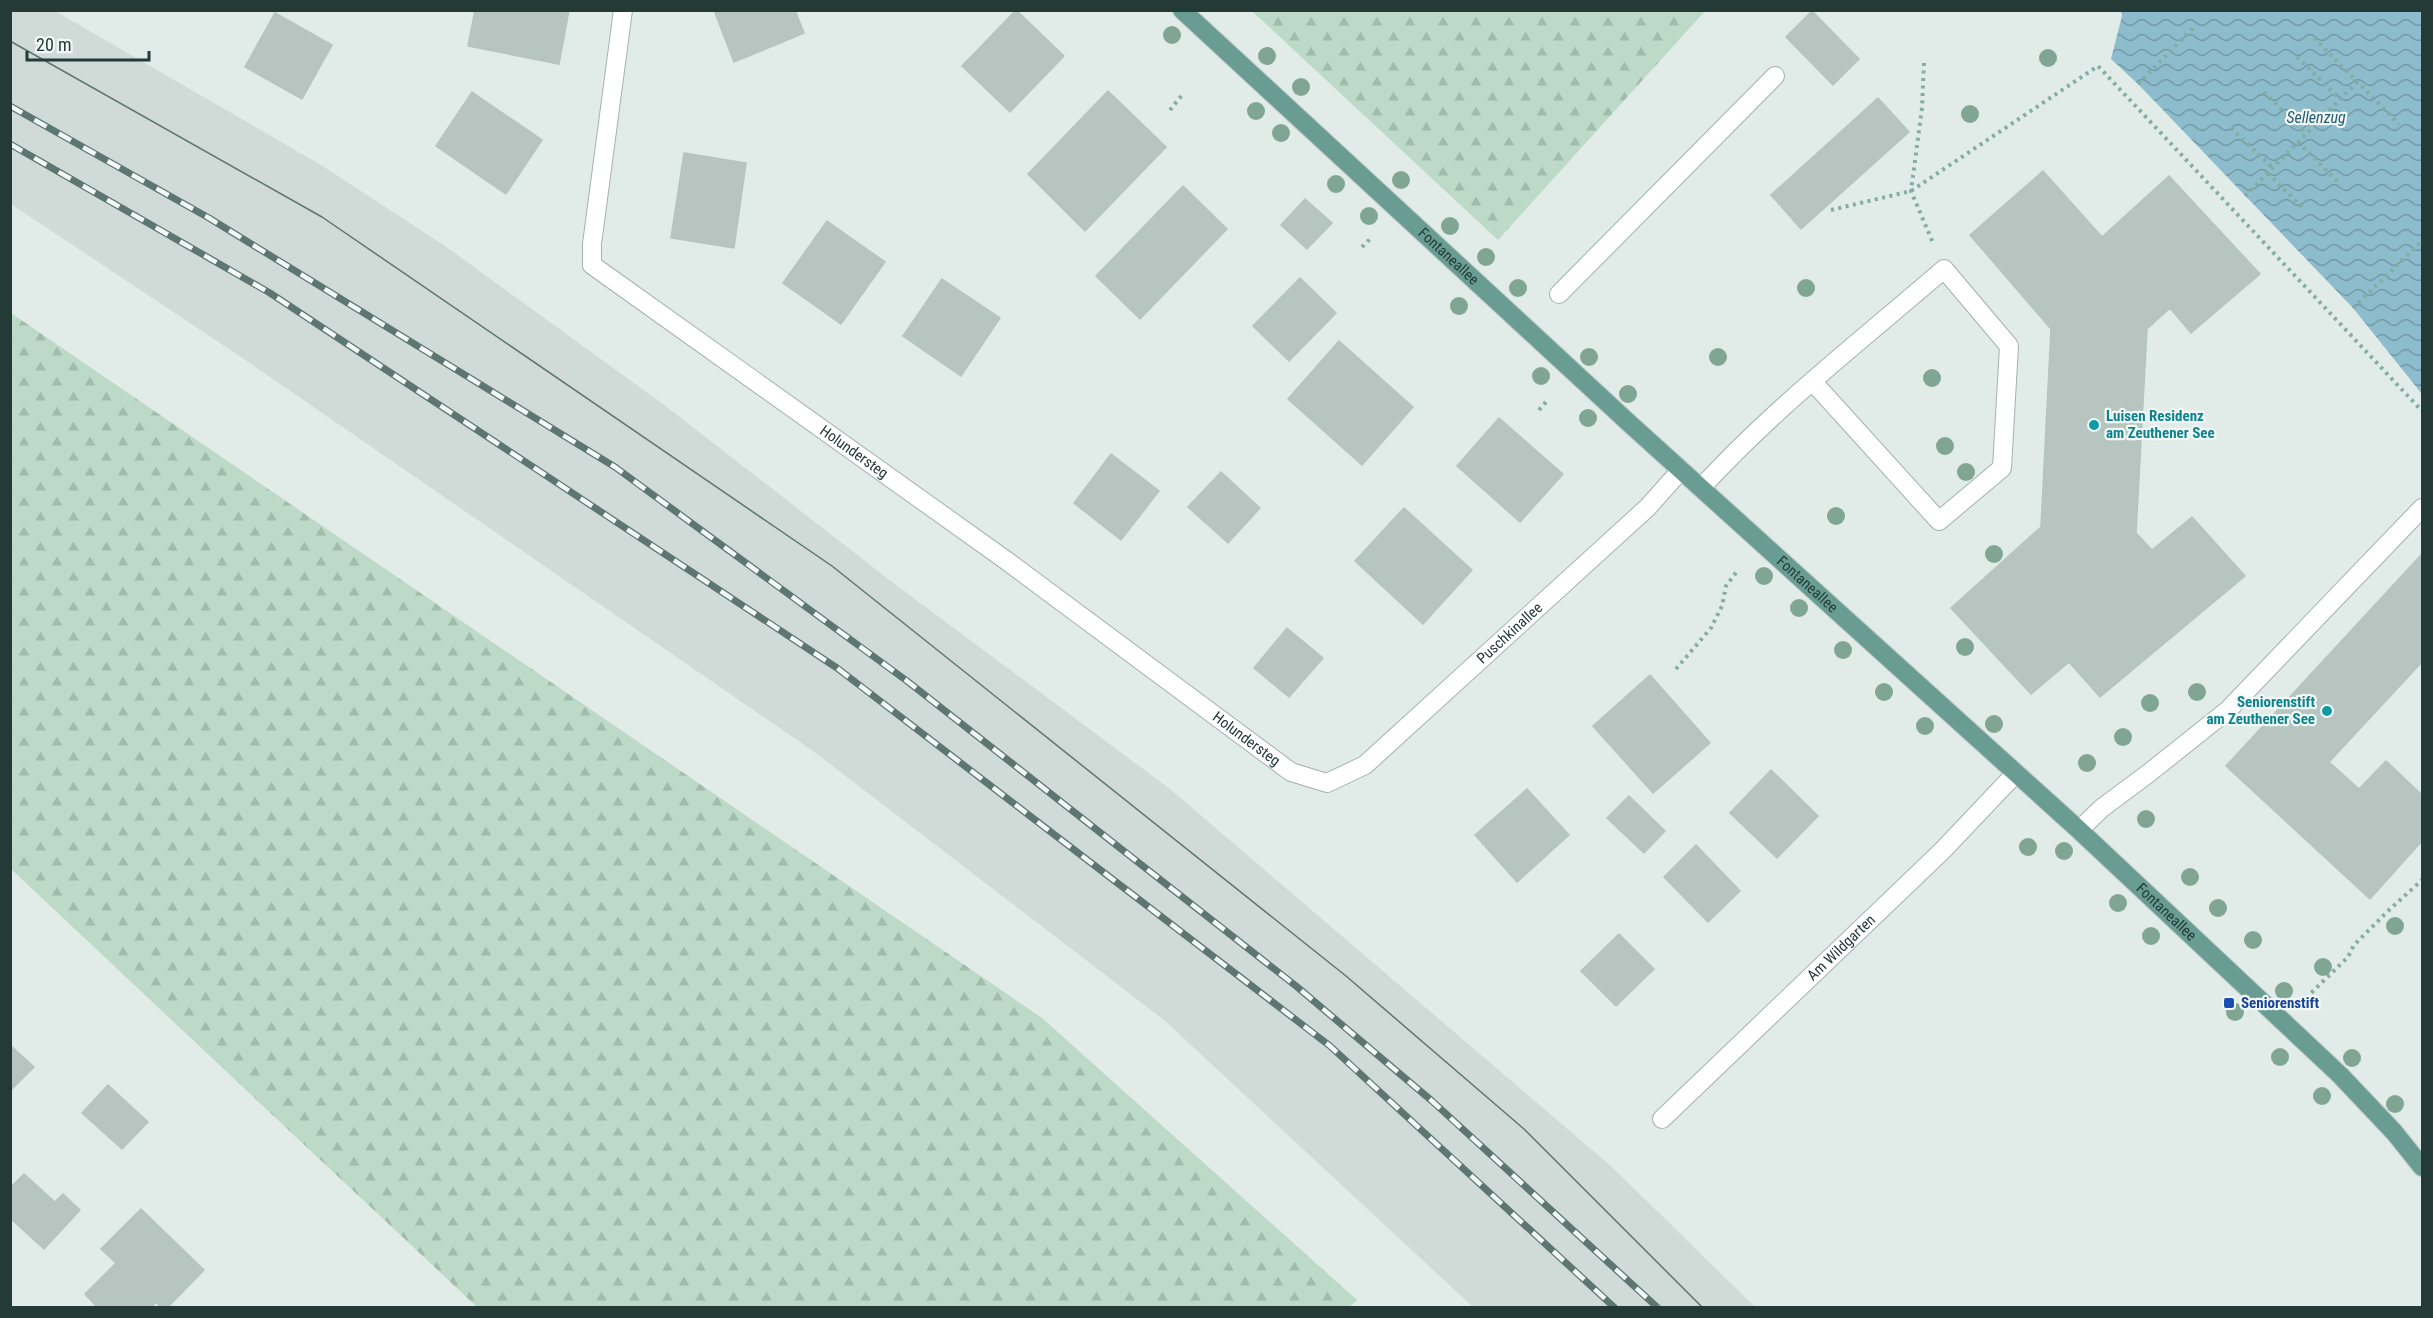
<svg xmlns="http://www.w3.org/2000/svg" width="2433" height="1318" viewBox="0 0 2433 1318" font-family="'Roboto Condensed',sans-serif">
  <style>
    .built { fill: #d0dad7 }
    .forest { fill: url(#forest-firs) }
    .water { fill: url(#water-waves) }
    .building { fill: #b7c5c1; stroke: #b4c4bf; stroke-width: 1.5 }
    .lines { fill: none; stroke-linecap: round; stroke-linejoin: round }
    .minor-casing { stroke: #a4b2ae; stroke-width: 20 }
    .major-casing { stroke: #c1c8c7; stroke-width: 20 }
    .path { stroke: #84aca3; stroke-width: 4; stroke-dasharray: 3 4.5; stroke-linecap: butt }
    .minor { stroke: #fff; stroke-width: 18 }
    .major { stroke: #699d94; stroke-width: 18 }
    .tram { stroke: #5d7671; stroke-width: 1.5 }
    .rail-casing { stroke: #5d7671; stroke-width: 7 }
    .rail { stroke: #f2f8f5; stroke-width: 4.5; stroke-dasharray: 14; stroke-linecap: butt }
    .tree { fill: #80a693 }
    .culture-dot { fill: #0f9aa8; stroke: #f2f8f5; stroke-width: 2 }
    .transit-dot { fill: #1a4fb4; stroke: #f2f8f5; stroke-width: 2 }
    .labels { text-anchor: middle; stroke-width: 4.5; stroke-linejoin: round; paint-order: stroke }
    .street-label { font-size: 15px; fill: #233a36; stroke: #f2f8f5 }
    .culture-label { font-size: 15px; font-weight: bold; fill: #0d838f; stroke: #f2f8f5; text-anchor: start }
    .transit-label { font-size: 15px; font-weight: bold; fill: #164399; stroke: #f2f8f5; text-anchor: start }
    .water-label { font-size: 16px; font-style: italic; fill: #225d71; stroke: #f2f8f5 }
  </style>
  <defs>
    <pattern id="forest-firs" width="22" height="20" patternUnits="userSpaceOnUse" patternTransform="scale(1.5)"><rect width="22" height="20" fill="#bcdac7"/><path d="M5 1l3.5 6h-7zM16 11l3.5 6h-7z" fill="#a1bcac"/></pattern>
    <pattern id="water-waves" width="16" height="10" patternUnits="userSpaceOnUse" patternTransform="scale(1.5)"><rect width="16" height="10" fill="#8dbccc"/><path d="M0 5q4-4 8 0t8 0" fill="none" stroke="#739aa6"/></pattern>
  </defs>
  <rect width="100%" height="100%" fill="#e1ebe7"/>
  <!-- built -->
  <path class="built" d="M10 11H55L321 165 445 246 667 407 896 585 1170 789 1612 1167 1755 1307H1473L1164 1020 813 751 241 357 11 204Z"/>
  <!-- forest -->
  <path class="forest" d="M1252 11H1705L1498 240Z
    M11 313 1042 1018 1357 1300 1348 1308 477 1307 11 869Z"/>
  <!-- water -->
  <path class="water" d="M2121 11H2422V394L2353 308 2138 84 2111 59 2122 16Z"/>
  <!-- building -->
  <path class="building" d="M475 10H569L559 64 468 46Z
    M714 10H795L804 33 734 62Z
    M1016 10 1064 56 1010 112 962 66Z
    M1812 11 1859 59 1833 85 1786 37Z
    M275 13 332 45 302 99 245 67Z
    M1108 91 1166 147 1085 231 1028 174Z
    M472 92 542 140 506 194 436 146Z
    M1878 98 1909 132 1801 229 1771 195Z
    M684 153 746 163 734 248 671 238Z
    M2043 171 2102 237 2169 176 2260 274 2191 333 2170 308 2147 329 2136 533 2152 550 2192 517 2245 576 2100 697 2069 662 2031 694 1951 608 2041 527 2051 329 1970 235Z
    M1183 186 1227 229 1140 319 1096 276Z
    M1305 199 1332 223 1307 249 1281 225Z
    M827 221 885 262 841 324 783 283Z
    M1300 278 1336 313 1289 361 1253 326Z
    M942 279 1000 318 961 376 903 336Z
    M1339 341 1413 407 1362 465 1288 399Z
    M1499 418 1563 474 1520 522 1457 466Z
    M1111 454 1159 491 1121 540 1074 503Z
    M1221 472 1260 508 1228 543 1188 507Z
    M1404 508 1472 570 1423 624 1355 561Z
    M2422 554V662L2329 762 2359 789 2386 761 2422 795V841L2370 899 2226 766Z
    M1287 628 1323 658 1289 697 1254 668Z
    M1650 675 1710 743 1653 793 1593 726Z
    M1771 770 1818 816 1777 858 1730 813Z
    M1527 789 1569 835 1517 882 1475 835Z
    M1629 796 1665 831 1644 853 1607 818Z
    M1696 845 1740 891 1708 922 1664 877Z
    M1619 934 1654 969 1616 1006 1581 971Z
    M10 1045 34 1067 10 1091Z
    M108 1085 148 1122 122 1149 82 1113Z
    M24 1174 55 1202 63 1194 80 1210 44 1249 10 1218V1188Z
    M141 1209 204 1270 167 1308H161L156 1302 151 1308H98L85 1294 116 1263 101 1249Z"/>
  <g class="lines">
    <defs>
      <g id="minor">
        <path id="s1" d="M623 10 592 244V265L1007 561 1291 772 1327 783 1365 765 1648 507 1681 470"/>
        <path d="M1559 294 1775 76"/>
        <path d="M1701 488C1774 408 1862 340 1944 269L2009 346 2002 468 1939 521 1813 382"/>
        <path d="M2079 830 2102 808 2149 773 2228 710 2422 508"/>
        <path id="s2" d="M1662 1119 1942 851 2016 773"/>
      </g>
      <g id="major">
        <path id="s3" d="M1182 10 1629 423 2079 830 2340 1075 2394 1132 2422 1167"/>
      </g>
    </defs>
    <!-- minor casing -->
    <use href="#minor" class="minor-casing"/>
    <!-- major casing -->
    <use href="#major" class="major-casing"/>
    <!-- path -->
    <path class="path" d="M2314 38 2399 124
      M2297 57 2340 99
      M1924 63 1922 108 1911 191 1933 243
      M2138 84 2196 25
      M2264 92 2306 134
      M1170 110 1182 95
      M2231 128 2273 168
      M2298 142 2337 181
      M2268 173 2305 210
      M2245 196 2358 81
      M1831 210 1911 191 2098 66 2422 411
      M1362 247 1370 239
      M2353 308 2422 241
      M1539 410 1546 402
      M1676 669 1711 628 1722 606 1726 586 1738 570
      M2306 998 2348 957 2354 945 2389 910 2422 880"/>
    <!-- minor -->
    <use href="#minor" class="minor"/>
    <!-- major -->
    <use href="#major" class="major"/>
    <!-- tram -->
    <path class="tram" d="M10 41 322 217 832 566 1346 976 1524 1129 1703 1308"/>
    <defs>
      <path id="rail" d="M10 106 209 218 615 467 907 681 1296 986 1432 1101 1658 1308
        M10 144 270 293 837 668 1330 1046 1615 1308"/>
    </defs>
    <!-- rail casing -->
    <use href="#rail" class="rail-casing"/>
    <!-- rail -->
    <use href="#rail" class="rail"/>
  </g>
  <!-- trees -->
  <g class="tree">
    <circle cx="1172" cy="35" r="9"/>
    <circle cx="1267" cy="56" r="9"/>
    <circle cx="2048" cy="58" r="9"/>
    <circle cx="1301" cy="87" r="9"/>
    <circle cx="1256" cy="111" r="9"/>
    <circle cx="1970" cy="114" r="9"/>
    <circle cx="1281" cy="133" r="9"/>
    <circle cx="1401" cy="180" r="9"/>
    <circle cx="1336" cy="184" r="9"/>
    <circle cx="1369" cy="216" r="9"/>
    <circle cx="1450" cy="226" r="9"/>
    <circle cx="1486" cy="257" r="9"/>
    <circle cx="1518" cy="288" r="9"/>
    <circle cx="1806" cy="288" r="9"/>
    <circle cx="1459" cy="306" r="9"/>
    <circle cx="1589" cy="357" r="9"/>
    <circle cx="1718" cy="357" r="9"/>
    <circle cx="1541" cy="376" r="9"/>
    <circle cx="1932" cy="378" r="9"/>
    <circle cx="1628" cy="394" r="9"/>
    <circle cx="1588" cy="418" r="9"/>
    <circle cx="1945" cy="446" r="9"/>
    <circle cx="1966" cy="472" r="9"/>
    <circle cx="1836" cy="516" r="9"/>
    <circle cx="1994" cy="554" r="9"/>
    <circle cx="1764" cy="576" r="9"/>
    <circle cx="1799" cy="608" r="9"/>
    <circle cx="1965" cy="647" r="9"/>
    <circle cx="1843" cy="650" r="9"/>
    <circle cx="1884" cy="692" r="9"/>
    <circle cx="2197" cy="692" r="9"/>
    <circle cx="2150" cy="703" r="9"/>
    <circle cx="1994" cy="724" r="9"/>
    <circle cx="1925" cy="726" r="9"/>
    <circle cx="2123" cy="737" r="9"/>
    <circle cx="2087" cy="763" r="9"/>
    <circle cx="2146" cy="819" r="9"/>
    <circle cx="2028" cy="847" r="9"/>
    <circle cx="2064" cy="851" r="9"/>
    <circle cx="2190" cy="877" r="9"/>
    <circle cx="2118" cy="903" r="9"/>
    <circle cx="2218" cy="908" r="9"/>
    <circle cx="2395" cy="926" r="9"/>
    <circle cx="2151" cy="936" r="9"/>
    <circle cx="2253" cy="940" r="9"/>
    <circle cx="2323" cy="967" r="9"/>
    <circle cx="2284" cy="991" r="9"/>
    <circle cx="2235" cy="1012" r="9"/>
    <circle cx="2280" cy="1057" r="9"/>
    <circle cx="2352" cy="1058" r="9"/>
    <circle cx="2322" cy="1096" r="9"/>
    <circle cx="2395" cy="1104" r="9"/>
  </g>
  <!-- markers -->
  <g class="culture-dot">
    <circle cx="2094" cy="425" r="6"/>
    <circle cx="2327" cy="711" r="6"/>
  </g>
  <rect class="transit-dot" x="2223" y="997" width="12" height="12" rx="3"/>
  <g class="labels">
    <!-- street labels -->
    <g class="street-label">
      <text dy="5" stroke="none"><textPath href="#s3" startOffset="363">Fontaneallee</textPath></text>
      <text dy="5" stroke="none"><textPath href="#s1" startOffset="579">Holundersteg</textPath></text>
      <text dy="5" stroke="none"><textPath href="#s3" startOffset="849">Fontaneallee</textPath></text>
      <text dy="5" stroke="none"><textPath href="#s1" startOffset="1396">Puschkinallee</textPath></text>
      <text dy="5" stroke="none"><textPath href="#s1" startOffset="1065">Holundersteg</textPath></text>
      <text dy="5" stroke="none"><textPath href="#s3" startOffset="1335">Fontaneallee</textPath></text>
      <text dy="5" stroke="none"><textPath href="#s2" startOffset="248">Am Wildgarten</textPath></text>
    </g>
    <!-- culture labels -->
    <g class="culture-label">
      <text x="2106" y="421">Luisen Residenz<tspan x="2106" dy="17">am Zeuthener See</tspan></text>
      <text x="2315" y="707" text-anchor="end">Seniorenstift<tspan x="2315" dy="17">am Zeuthener See</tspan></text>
    </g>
    <!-- transit labels -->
    <g class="transit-label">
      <text x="2241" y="1008">Seniorenstift</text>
    </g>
    <!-- water labels -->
    <g class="water-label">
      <text x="2316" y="123">Sellenzug</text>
    </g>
  </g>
  <!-- border -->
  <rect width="2433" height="1318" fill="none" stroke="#233a36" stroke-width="24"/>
  <!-- scale -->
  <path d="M27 51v9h122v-9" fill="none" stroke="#233a36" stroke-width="3"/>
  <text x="36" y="51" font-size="18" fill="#233a36" stroke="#f2f8f5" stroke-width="4.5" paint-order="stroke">20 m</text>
</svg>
